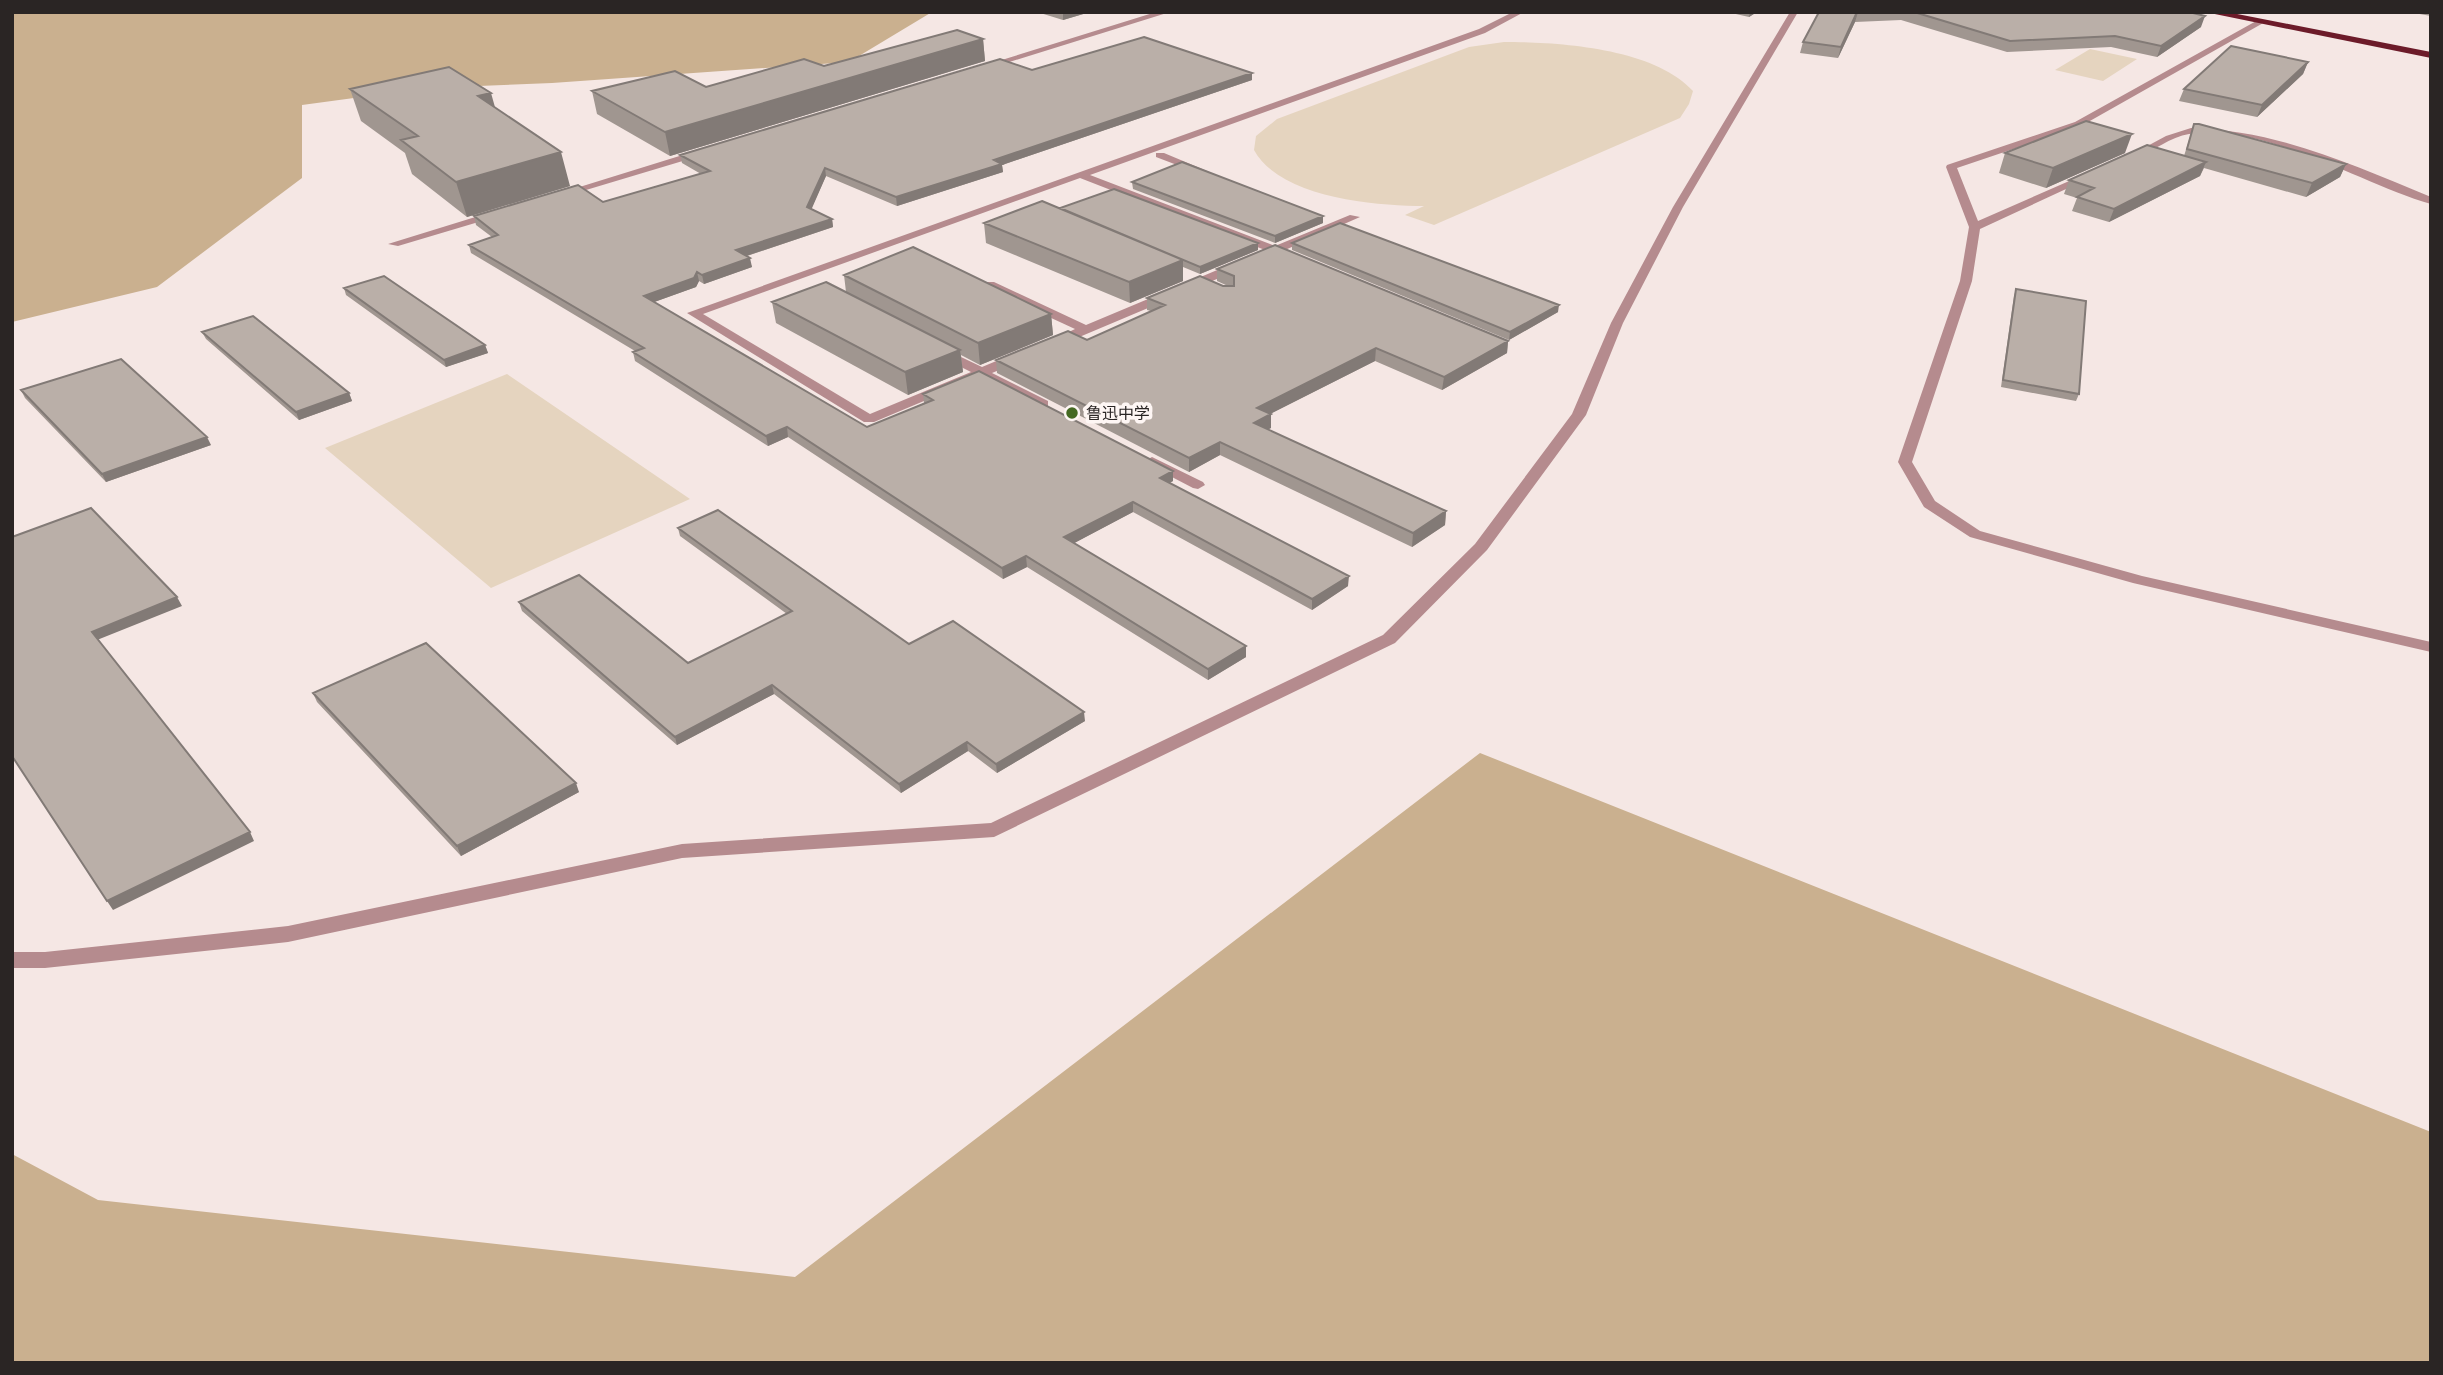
<svg xmlns="http://www.w3.org/2000/svg" width="2443" height="1375" viewBox="0 0 2443 1375" font-family="Cabin,'Noto Sans SC',sans-serif">
  <style>
    .green { fill: #e5d4bf }
    .forest { fill: #cab08f }
    .lines { fill: none; stroke-linecap: round; stroke-linejoin: round }
    .minor { fill: #b58b8e; fill-rule: evenodd }
    .highway { fill: #6c1b29; fill-rule: evenodd }
    .wall { fill: #a09690 }
    .shaded-wall { fill: #827a76 }
    .building { fill: #baafa8; stroke: #827a76; stroke-width: 2 }
    .poi-dot { fill: #456922; stroke: #fef6f4; stroke-width: 2.5 }
    .labels { text-anchor: middle; stroke-width: 7; stroke-linejoin: round; paint-order: stroke }
    .far-poi-label { font-size: 16px; fill: #2a2524; stroke: #fef6f4; text-anchor: start }
  </style>
  <rect width="100%" height="100%" fill="#f5e7e4"/>
  <!-- green -->
  <path class="green" d="M1504 42C1559 42 1654 48 1693 91L1689 104 1680 118 1434 225 1405 215 1424 206C1376 206 1280 198 1254 150L1256 136 1277 119 1469 47Z
    M2090 49 2137 59 2103 81 2055 70Z
    M507 374 690 499 491 588 325 448Z"/>
  <!-- forest -->
  <path class="forest" d="M12 12H932L849 62 552 83 428 88 302 105V178L157 287 12 322Z
    M1480 753 2431 1132V1363H12V1154L98 1200 795 1277Z"/>
  <g class="lines">
    <!-- minor -->
    <path class="minor" d="M1156 12H1170L987 69 979 67Z
      M1513 12H1524L1485 33 1090 175 1275 246 1350 215 1360 217 1285 250V254H1276L1058 346H1048L1047 343 1075 329 986 288V282H994L1086 325 1265 250 1080 178 703 314 870 414 971 372 935 354V348L940 347 982 367 1013 354H1023V360L992 373 1048 401V407H1038L981 377 874 422H864L687 313 1479 29Z
      M1790 12H1798L1683 207 1623 323 1586 415 1487 550 1395 643 994 837 682 858 288 942 45 968H12V952H45L288 926 682 844 991 823 1383 635 1475 544 1572 414 1611 323 1673 207Z
      M2258 20 2265 22 2081 126 1957 168 1978 221 2083 175 2092 177 1980 229 1972 281 1912 462 1935 501 1980 531 2142 576 2431 642V652L2133 583 1970 537 1924 507 1898 462 1960 281 1969 227 1946 167 1947 165 2075 122Z
      M2191 128C2277 130 2353 165 2431 197V204C2358 183 2268 123 2189 134 2171 137 2152 151 2136 159L2127 157 2166 136Z
      M702 149 707 152 706 154 566 196 557 194Z
      M1156 153H1164L1207 171 1198 173 1156 157Z
      M498 210 502 211V215L398 246 388 244Z
      M1152 457 1203 482 1205 485 1198 489 1193 488 1147 464 1145 461Z"/>
    <!-- highway -->
    <path class="highway" d="M2205 12H2227L2431 52V58Z"/>
  </g>
  <!-- wall -->
  <path class="wall" d="M1037 12H1090L1063 20Z
    M1727 12H1757L1749 17Z
    M1819 12H2189L2201 27 2157 57 2111 47 2007 52 1901 20 1855 22 1838 58 1800 53 1803 42Z
    M2408 12H2431V16Z
    M983 39 985 61 670 156 597 114 592 91 706 87Z
    M2308 62 2303 74 2257 117 2179 101 2184 89Z
    M1032 70 1252 73V80L1002 165 1003 172 897 206 826 176 811 209 832 219 833 227 747 256 752 267 704 284 699 281 696 287 654 302 867 427 924 403 923 394 1173 481 1169 483 1348 586 1312 610 1133 512 1074 543 1246 646V657L1208 680 1027 567 1003 579 788 437 768 446 635 361 633 352 635 351 471 253 469 245 492 237 476 225 474 216 603 202 701 174 682 163 680 155Z
    M350 89 495 108 570 186 467 217 412 174 405 153 361 121Z
    M2194 124 2346 164 2340 177 2306 197 2204 168 2200 176 2109 222 2072 211 2077 198 2064 194 2069 180 2184 156Z
    M2005 153H2125L2046 188 1999 173Z
    M1132 182 1323 216V223L1275 243 1133 189Z
    M1060 209 1258 243V250L1200 274 1183 267V281L1130 303 986 243 984 223Z
    M1292 243 1558 312 1509 340 1292 250Z
    M1217 269 1508 341 1507 353 1442 390 1375 361 1270 414 1271 428 1267 429 1446 511 1445 525 1412 547 1220 455 1189 472 997 373 996 360 1087 340 1151 311 1147 310V298L1228 286 1217 281Z
    M844 275 1051 314 1053 335 980 365 961 355 963 372 908 395 776 323 772 302 846 292Z
    M344 288 485 345 488 353 446 367 346 295Z
    M2016 289 2079 394 2076 401 2001 387 2014 296Z
    M202 332 349 393 352 401 299 420 206 339Z
    M21 390 211 445 106 482 25 398Z
    M678 528 909 644 1085 721 997 773 968 751 901 793 774 694 677 745 522 611 519 602 688 663 787 614 680 536Z
    M313 693 579 792 461 856 317 702Z"/>
  <!-- shaded-wall -->
  <path class="shaded-wall" d="M1063 12H1090L1063 20Z
    M1750 12H1757L1749 17Z
    M1858 12 1855 22 1838 58 1841 47Z
    M2205 16 2201 27 2157 57 2161 46Z
    M983 39 985 61 670 156 665 132Z
    M2308 62 2303 74 2257 117 2262 105Z
    M1252 73V80L1002 165 1003 172 897 206 896 197 994 160Z
    M491 93 500 125 478 96Z
    M2132 134 2125 153 2046 188 2053 168Z
    M561 152 570 186 467 217 456 182Z
    M2206 162 2200 176 2109 222 2114 209Z
    M2346 164 2340 177 2306 197 2312 183Z
    M825 168 826 176 809 215 807 207Z
    M1323 216V223L1275 243V236Z
    M832 219 833 227 737 259 736 250Z
    M1258 243V250L1200 274V267Z
    M750 258 752 267 704 284 702 275Z
    M1183 260V281L1130 303 1129 282Z
    M697 272 699 281 696 287 646 305 644 296Z
    M1559 305 1558 312 1509 340 1510 332Z
    M1051 314 1053 335 980 365 978 343Z
    M1508 341 1507 353 1442 390 1444 377Z
    M485 345 488 353 446 367 444 360Z
    M1376 348 1375 361 1256 421 1257 408Z
    M960 350 963 372 908 395 905 372Z
    M349 393 352 401 299 420 296 412Z
    M1271 414V428L1254 437V423Z
    M787 427 788 437 768 446 766 436Z
    M207 437 211 445 106 482 102 474Z
    M1220 442V455L1189 472V458Z
    M1173 471V481L1160 488V478Z
    M1133 502V512L1065 548 1064 537Z
    M1446 511 1445 525 1412 547 1413 533Z
    M1026 556 1027 567 1003 579 1002 568Z
    M1349 576 1348 586 1312 610V599Z
    M177 597 182 606 97 640 92 632Z
    M1246 646V657L1208 680V669Z
    M772 685 774 694 677 745 675 737Z
    M1084 712 1085 721 997 773 996 764Z
    M967 742 968 751 901 793 899 784Z
    M576 783 579 792 461 856 457 846Z
    M250 832 254 841 113 910 107 901Z"/>
  <!-- building -->
  <path class="building" d="M1819 12H1857L1841 47 1803 42Z
    M1914 12H2189L2205 16 2161 46 2115 36 2010 41Z
    M957 30 983 39 665 132 592 91 675 71 706 87 804 59 824 66Z
    M1144 37 1252 73 994 160 1002 164 896 197 825 168 807 207 832 219 736 250 750 258 702 275 697 272 694 278 644 296 867 427 933 400 923 394 979 371 1173 471 1160 478 1349 576 1312 599 1133 502 1064 537 1246 646 1208 669 1026 556 1002 568 787 427 766 436 633 352 644 348 469 245 498 235 474 216 578 185 603 202 710 171 680 155 1000 59 1032 70Z
    M2231 46 2308 62 2262 105 2184 89Z
    M449 67 491 93 478 96 561 152 456 182 401 140 418 136 350 89Z
    M2086 121 2132 134 2053 168 2005 153Z
    M2194 124H2199L2346 164 2312 183 2187 149Z
    M2147 145 2206 162 2114 209 2077 197 2094 188 2069 180Z
    M1182 162 1323 216 1275 236 1132 182Z
    M1114 189 1258 243 1200 267 1060 208Z
    M1042 201 1183 260 1129 282 984 223Z
    M1340 223 1559 305 1510 332 1292 243Z
    M1275 245 1508 341 1444 377 1376 348 1257 408 1271 414 1254 423 1446 511 1413 533 1220 442 1189 458 996 360 1068 331 1087 340 1165 305 1147 298 1200 276 1223 286H1234V276L1217 269Z
    M913 247 1051 314 978 343 844 275Z
    M384 276 485 345 444 360 344 288Z
    M826 282 960 350 905 372 772 302Z
    M2016 289 2086 301 2079 394 2003 380Z
    M253 316 349 393 296 412 202 332Z
    M121 359 207 437 102 474 21 390Z
    M91 508 177 597 92 632 250 832 107 901 12 756V537Z
    M718 510 909 644 953 621 1084 712 996 764 967 742 899 784 772 685 675 737 519 602 579 575 688 663 792 611 678 528Z
    M426 643 576 783 457 846 313 693Z"/>
  <!-- markers -->
  <circle class="poi-dot" cx="1072" cy="413" r="7"/>
  <g class="labels">
    <!-- far-poi labels -->
    <g class="far-poi-label">
      <text x="1086" y="419">鲁迅中学</text>
    </g>
  </g>
  <!-- border -->
  <rect width="2443" height="1375" fill="none" stroke="#2a2524" stroke-width="28"/>
</svg>
